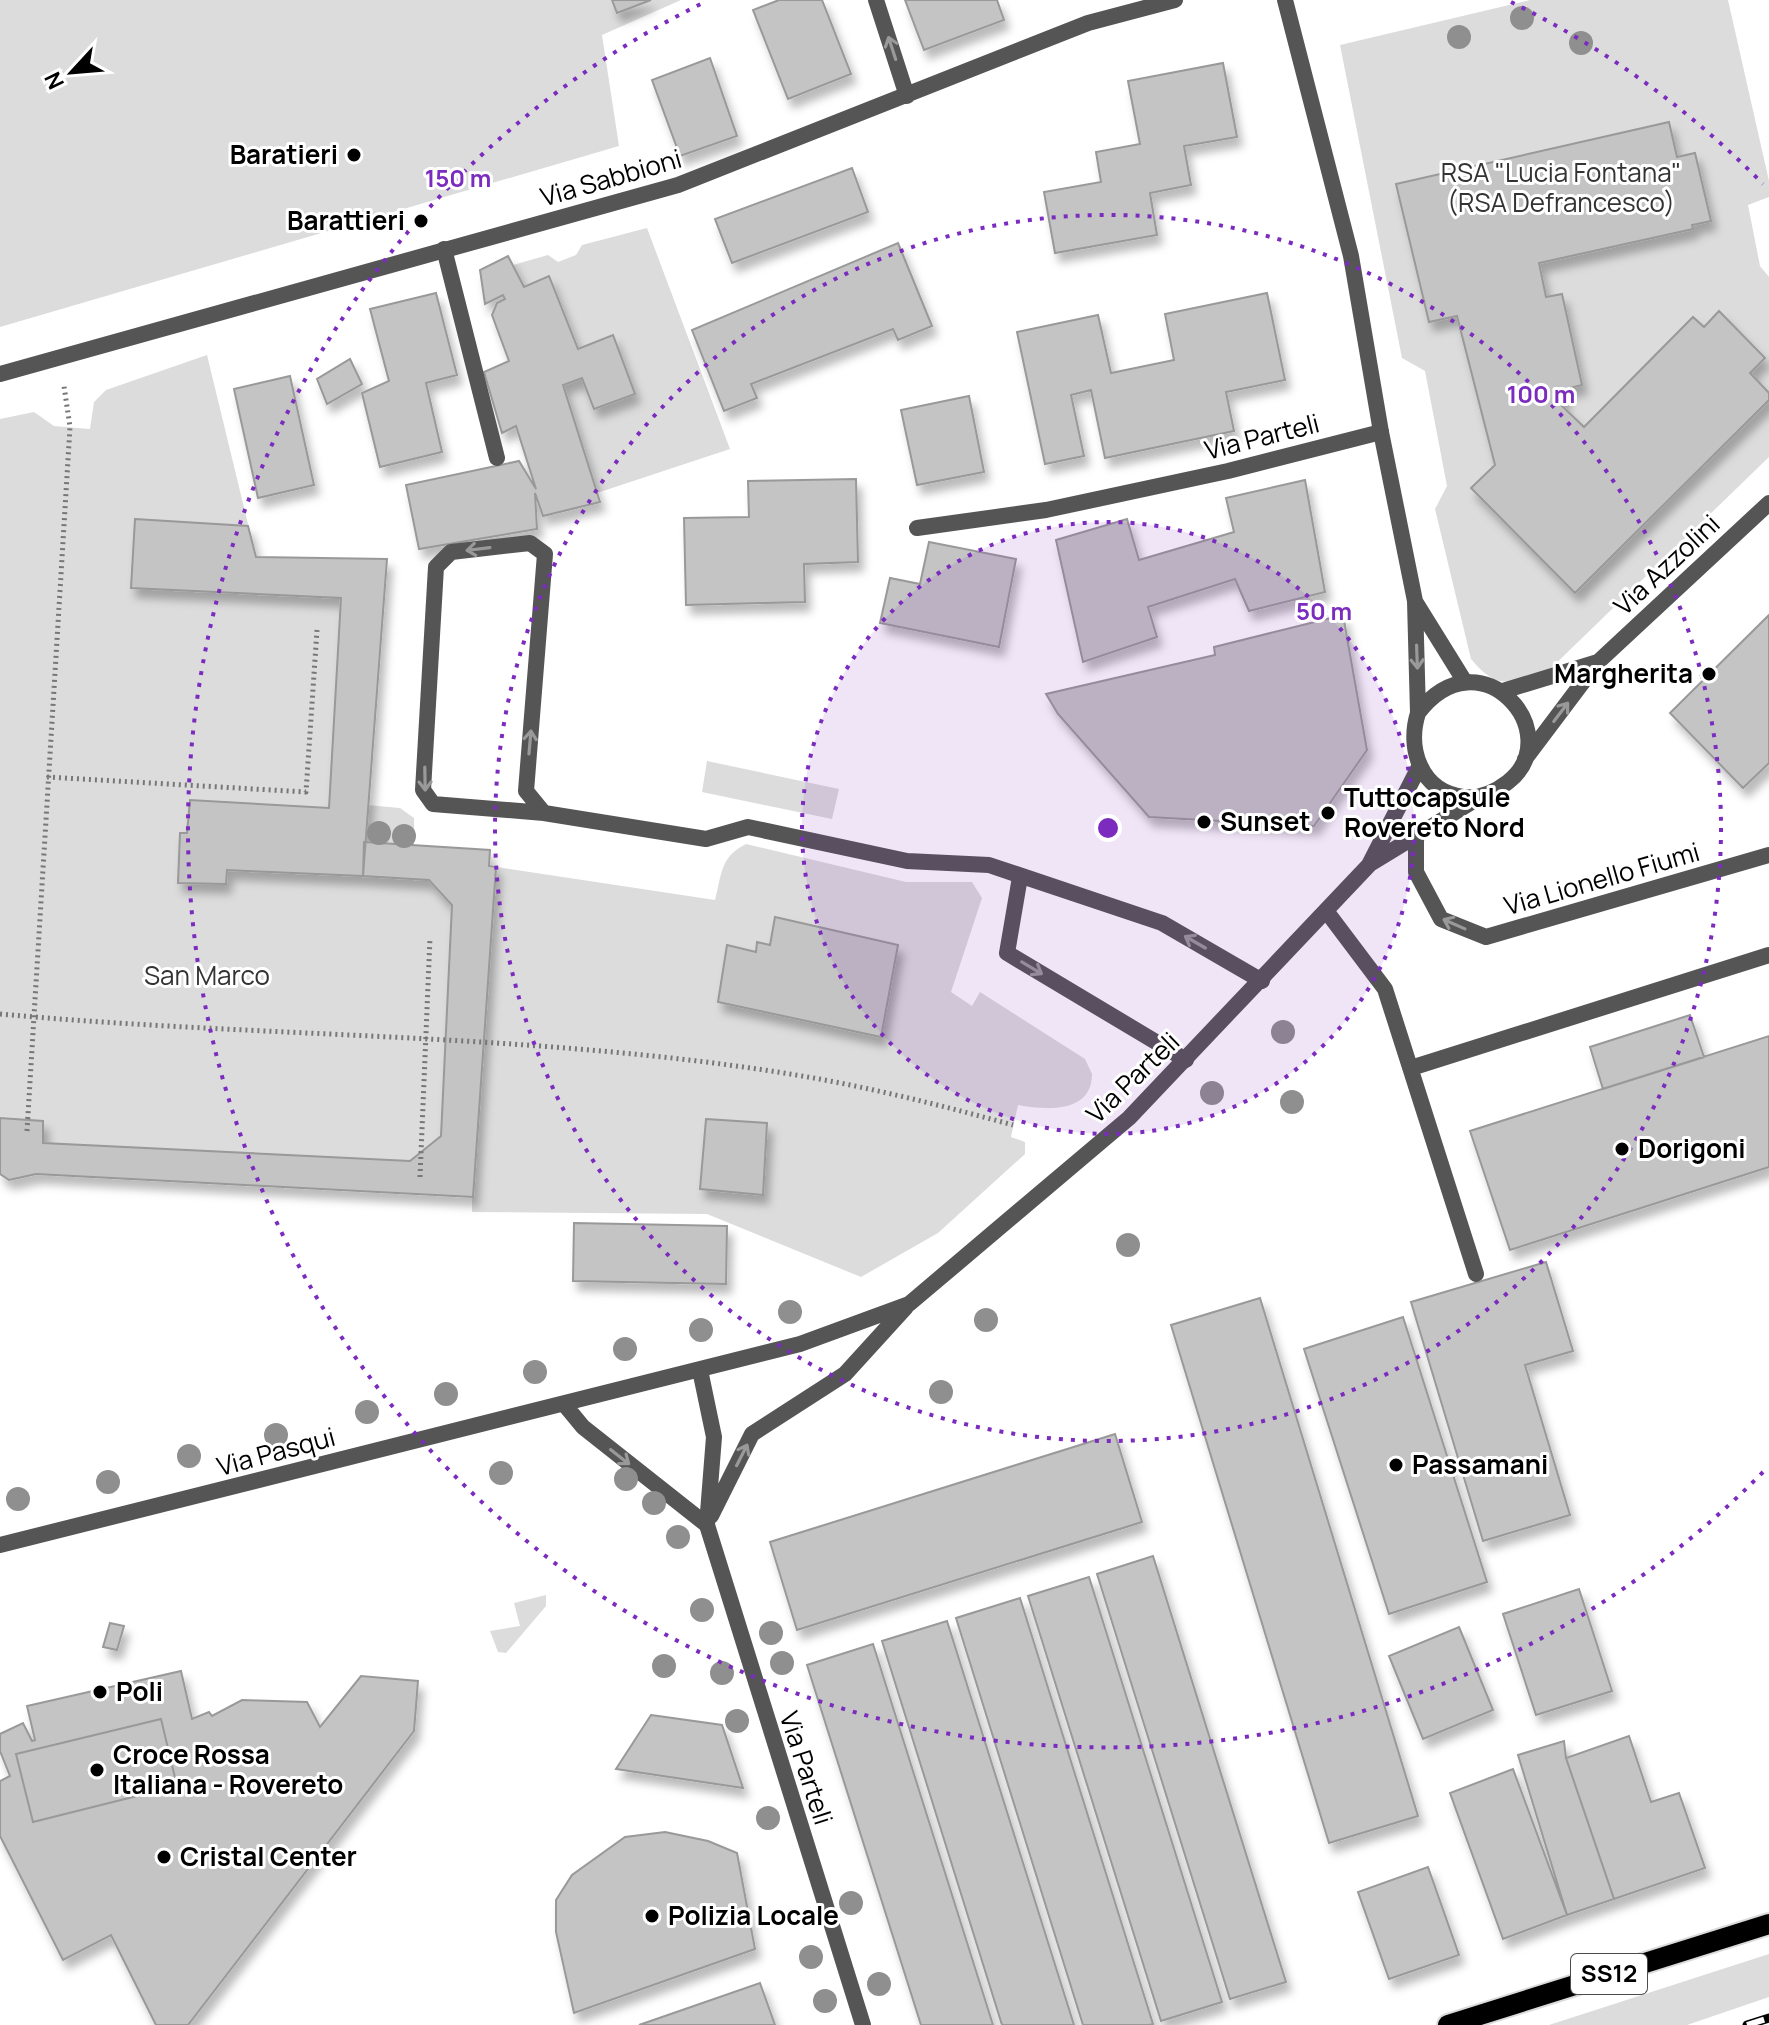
<svg xmlns="http://www.w3.org/2000/svg" width="1769" height="2025" viewBox="0 0 1769 2025" font-family="Manrope,sans-serif">
  <style>
    .green { fill: #dcdcdc }
    .building { fill: #c4c4c4; stroke: #999; stroke-width: 2; filter: url(#shadow) }
    .lines { fill: none; stroke-linecap: round; stroke-linejoin: round }
    .primary-casing { stroke: #dbdbdb; stroke-width: 24 }
    .path { stroke: #777; stroke-width: 5; stroke-dasharray: 2 4; stroke-linecap: butt }
    .lane { stroke: #555; stroke-width: 16 }
    .street { stroke: #555; stroke-width: 16 }
    .primary { stroke: #000; stroke-width: 20 }
    .rail-casing { stroke: #000; stroke-width: 9 }
    .rail { stroke: #fff; stroke-width: 6; stroke-dasharray: 18; stroke-linecap: butt }
    .tree { fill: #8f8f8f }
    .oneway { stroke: #999 }
    .ring { fill: none; stroke: #7b2cbf; stroke-width: 4; stroke-dasharray: 4 8 }
    .poi-dot { fill: #000; stroke: #fff; stroke-width: 3 }
    .labels { text-anchor: middle; stroke-width: 6; stroke-linejoin: round; paint-order: stroke }
    .shield { fill: #fff; stroke: #4c4c4c; stroke-width: 2 }
    .shield-label { font-size: 24px; font-weight: bold; fill: #000 }
    .poi-label { font-size: 26px; font-weight: bold; fill: #000; stroke: #fff; text-anchor: start }
    .park-label { font-size: 26px; fill: #333; stroke: #fff }
    .street-label { font-size: 26px; fill: #000; stroke: #fff }
    .centre { fill: #7b2cbf; stroke: #fff; stroke-width: 4 }
    .ring-label { font-size: 24px; text-anchor: middle; font-weight: bold; fill: #7b2cbf; stroke: #fff; stroke-width: 6; stroke-linejoin: round; paint-order: stroke }
  </style>
  <defs>
    <filter id="shadow"><feDropShadow dx="5" dy="9" stdDeviation="4" flood-color="#0004"/></filter>
  </defs>
  <rect width="100%" height="100%" fill="#fff"/>
  <!-- green -->
  <path class="green" d="M0 0H681L602 35 619 146 0 327Z
    M1530 0H1728L1769 181V197L1748 205 1760 266 1769 277V457L1545 674C1508 682 1498 691 1471 659L1435 509 1447 486 1425 371 1402 358 1340 45Z
    M647 228 730 449 597 493 563 385 582 378 594 409 635 393 613 336 578 349 548 277 524 287 513 265 548 255 558 262 576 255 582 245Z
    M207 355 256 557 387 559 367 805 400 808 414 818V845L490 850V866L715 900C722 874 720 857 746 844L906 882H972L982 898 951 992 972 1006 980 992 1085 1059 1092 1074C1092 1114 1045 1110 1018 1105L1011 1137 1025 1142V1154L938 1233 861 1277 707 1214 472 1212V1197L36 1174 9 1180 0 1174V419L34 412 54 426 90 429 94 402 106 390Z
    M707 761 839 789 832 819 702 792Z
    M546 1595V1606L506 1653 498 1652 490 1631 520 1626 514 1603Z
    M1769 1954V1997L1687 2025H1549Z"/>
  <!-- building -->
  <path class="building" d="M612 0H651L617 13Z
    M779 0H822L851 74 788 99 753 10Z
    M905 0H997L1004 20 924 50Z
    M710 58 737 136 680 156 652 80Z
    M1223 63 1237 137 1184 146 1191 185 1150 193 1157 235 1055 253 1044 192 1101 182 1096 152 1140 144 1128 81Z
    M1669 122 1677 157 1695 153 1711 221 1692 225 1693 229 1539 263 1546 297 1562 294 1582 385 1566 389 1562 406 1584 427 1693 317 1704 327 1719 311 1765 358 1750 373 1769 393V400L1575 593 1471 488 1495 465 1457 316 1429 322 1396 184Z
    M852 168 868 212 732 263 715 219Z
    M898 243 932 326 898 340 893 329 751 384 757 398 724 411 692 330Z
    M508 256 524 287 549 276 578 349 613 335 635 394 594 409 582 378 563 385 600 502 543 516 535 493 537 529 419 549 406 485 519 461 536 489 516 426 502 433 484 372 509 361 492 315 497 303 505 299 503 295 485 304 480 270Z
    M436 293 457 375 426 383 442 452 380 467 362 393 389 381 370 309Z
    M1267 293 1285 380 1226 392 1234 431 1105 458 1091 390 1071 395 1084 456 1045 464 1017 332 1098 315 1111 373 1174 360 1165 314Z
    M350 359 362 384 327 404 317 379Z
    M290 376 314 485 258 498 234 389Z
    M969 396 984 472 917 485 901 410Z
    M856 479 858 562 804 564 805 602 686 605 684 518 749 517 748 481Z
    M1305 480 1325 592 1249 611 1235 579 1148 607 1157 637 1083 662 1056 540 1127 519 1139 560 1234 532 1226 498Z
    M135 519 248 526 256 557 387 559 363 876 227 870 226 884 178 883 180 833H187L190 800 329 808 341 598 131 588Z
    M929 542 1016 559 999 647 880 623 890 578 920 584Z
    M1343 615 1367 750 1314 826 1149 817 1058 714 1046 694 1215 655 1214 647Z
    M1769 615V763L1743 788 1670 713Z
    M364 842 490 850 489 866 496 867 473 1197 36 1174 9 1180 0 1174V1118L43 1121V1143L410 1161 441 1136 452 905 429 880 363 876Z
    M775 917 898 945 881 1037 718 1002 727 945 756 952 757 942 770 945Z
    M1690 1015 1704 1057 1603 1089 1590 1047Z
    M1769 1036V1167L1510 1250 1470 1131Z
    M706 1119 767 1123 763 1195 700 1189Z
    M574 1223 727 1226 726 1284 573 1281Z
    M1546 1262 1573 1351 1525 1365 1570 1515 1483 1541 1411 1302Z
    M1260 1298 1418 1816 1329 1843 1171 1325Z
    M1403 1317 1487 1582 1389 1614 1304 1349Z
    M1115 1434 1142 1522 797 1630 770 1542Z
    M1153 1556 1286 1982 1230 1999 1097 1574Z
    M1089 1577 1222 2002 1161 2021 1028 1596Z
    M1579 1589 1612 1691 1536 1715 1503 1614Z
    M1020 1598 1153 2024 1149 2025H1083L956 1618Z
    M947 1621 1074 2025H1002L882 1641Z
    M110 1623 124 1626 117 1650 103 1647Z
    M1459 1627 1493 1710 1423 1739 1389 1656Z
    M873 1644 993 2025H921L807 1665Z
    M181 1671 192 1719 209 1712 212 1716 242 1700 307 1702 320 1727 361 1676 418 1681 414 1731 188 2025H156L111 1935 63 1960 0 1836V1781L10 1776 0 1751V1734L23 1723 32 1741 35 1740 27 1706Z
    M651 1715 722 1725 743 1788 616 1769Z
    M161 1719 177 1786 33 1822 16 1754Z
    M1629 1736 1651 1802 1679 1793 1705 1868 1614 1899 1566 1758Z
    M1564 1741 1566 1758 1614 1899 1567 1915 1518 1755Z
    M1513 1769 1567 1915 1503 1939 1450 1793Z
    M665 1832 708 1841 737 1853 755 1949 574 2013 556 1932V1900L572 1875 625 1837Z
    M1428 1867 1459 1955 1389 1979 1358 1892Z
    M760 1983 775 2025H639Z"/>
  <g class="lines">
    <defs>
      <path id="primary" d="M1448 2025 1769 1924"/>
    </defs>
    <!-- primary casing -->
    <use href="#primary" class="primary-casing"/>
    <!-- path -->
    <path class="path" d="M47 777 306 792 317 630
      M0 1014C262 1038 529 1032 790 1074 865 1086 940 1105 1013 1125
      M27 1131 70 427 64 386
      M420 1177 430 938"/>
    <!-- lane -->
    <path class="lane" d="M444 249 497 458
      M917 528 1046 510 1228 471 1381 432
      M544 813 526 791 545 554 530 543 451 552 436 567 423 790 433 804 544 813 706 839 748 827 907 861 989 865 1162 923 1262 981
      M1020 877 1007 953 1186 1060
      M1327 912 1385 989 1476 1274
      M1411 1068 1769 955"/>
    <!-- street -->
    <path class="street" d="M876 0 907 96
      M1285 0 1351 256 1381 432 1415 601 1418 713C1407 748 1420 791 1463 797 1479 799 1495 792 1508 782 1569 734 1480 631 1418 713
      M0 374 678 185 1088 23 1175 0
      M1416 603 1465 682
      M1503 691 1598 662
      M1525 759 1598 662 1769 503
      M1416 838V872L1441 919 1486 937 1769 855
      M1370 864 1480 797
      M700 1370 714 1437 707 1525 863 2025
      M564 1404 583 1427 707 1525
      M711 1516 752 1434 845 1374 906 1307
      M0 1545 800 1344 909 1304 1129 1118 1369 865 1419 767"/>
    <!-- primary -->
    <use href="#primary" class="primary"/>
    <defs>
      <path id="rail" d="M1747 2025 1769 2018"/>
    </defs>
    <!-- rail casing -->
    <use href="#rail" class="rail-casing"/>
    <!-- rail -->
    <use href="#rail" class="rail"/>
  </g>
  <!-- trees -->
  <g class="tree">
    <circle cx="1522" cy="18" r="12"/>
    <circle cx="1459" cy="37" r="12"/>
    <circle cx="1581" cy="43" r="12"/>
    <circle cx="379" cy="833" r="12"/>
    <circle cx="404" cy="836" r="12"/>
    <circle cx="1283" cy="1032" r="12"/>
    <circle cx="1212" cy="1093" r="12"/>
    <circle cx="1292" cy="1102" r="12"/>
    <circle cx="1128" cy="1245" r="12"/>
    <circle cx="790" cy="1312" r="12"/>
    <circle cx="986" cy="1320" r="12"/>
    <circle cx="701" cy="1330" r="12"/>
    <circle cx="625" cy="1349" r="12"/>
    <circle cx="535" cy="1372" r="12"/>
    <circle cx="941" cy="1392" r="12"/>
    <circle cx="446" cy="1394" r="12"/>
    <circle cx="367" cy="1412" r="12"/>
    <circle cx="276" cy="1435" r="12"/>
    <circle cx="189" cy="1456" r="12"/>
    <circle cx="501" cy="1473" r="12"/>
    <circle cx="626" cy="1479" r="12"/>
    <circle cx="108" cy="1482" r="12"/>
    <circle cx="18" cy="1499" r="12"/>
    <circle cx="654" cy="1503" r="12"/>
    <circle cx="678" cy="1537" r="12"/>
    <circle cx="702" cy="1610" r="12"/>
    <circle cx="771" cy="1633" r="12"/>
    <circle cx="782" cy="1663" r="12"/>
    <circle cx="664" cy="1666" r="12"/>
    <circle cx="722" cy="1673" r="12"/>
    <circle cx="737" cy="1721" r="12"/>
    <circle cx="768" cy="1818" r="12"/>
    <circle cx="851" cy="1903" r="12"/>
    <circle cx="811" cy="1957" r="12"/>
    <circle cx="879" cy="1984" r="12"/>
    <circle cx="825" cy="2001" r="12"/>
  </g>
  <!-- one-way arrows -->
  <defs><path id="oneway-shaft" d="M-6 0H5M1.5-3L5.5 0L1.5 3" fill="none" stroke-width="1.6" stroke-linecap="round" stroke-linejoin="round" transform="scale(2)"/></defs>
  <g class="oneway">
    <use href="#oneway-shaft" transform="translate(892 48) rotate(-108)"/>
    <use href="#oneway-shaft" transform="translate(478 549) rotate(173)"/>
    <use href="#oneway-shaft" transform="translate(1417 657) rotate(88)"/>
    <use href="#oneway-shaft" transform="translate(1561 712) rotate(-53)"/>
    <use href="#oneway-shaft" transform="translate(530 742) rotate(-85)"/>
    <use href="#oneway-shaft" transform="translate(425 779) rotate(89)"/>
    <use href="#oneway-shaft" transform="translate(1454 924) rotate(-156)"/>
    <use href="#oneway-shaft" transform="translate(1195 942) rotate(-150)"/>
    <use href="#oneway-shaft" transform="translate(1032 968) rotate(31)"/>
    <use href="#oneway-shaft" transform="translate(742 1455) rotate(-63)"/>
    <use href="#oneway-shaft" transform="translate(620 1457) rotate(38)"/>
  </g>
  <!-- distance rings -->
  <circle cx="1108" cy="828" r="306" fill="#7b2cbf" fill-opacity=".12"/>
  <g class="ring">
    <circle cx="1108" cy="828" r="306"/>
    <circle cx="1108" cy="828" r="613"/>
    <path d="M1763 1472A919 919 0 1 1 705 2M1511 2A919 919 0 0 1 1763 184"/>
  </g>
  <!-- markers -->
  <g class="poi-dot">
    <circle cx="354" cy="155" r="8"/>
    <circle cx="421" cy="221" r="8"/>
    <circle cx="1709" cy="674" r="8"/>
    <circle cx="1328" cy="813" r="8"/>
    <circle cx="1204" cy="822" r="8"/>
    <circle cx="1622" cy="1149" r="8"/>
    <circle cx="1396" cy="1465" r="8"/>
    <circle cx="100" cy="1692" r="8"/>
    <circle cx="97" cy="1770" r="8"/>
    <circle cx="164" cy="1857" r="8"/>
    <circle cx="652" cy="1916" r="8"/>
  </g>
  <g class="labels">
    <!-- shield labels -->
    <rect class="shield" x="1571" y="1954" width="76" height="40" rx="6"/>
    <g class="shield-label">
      <text x="1609" y="1982">SS12</text>
    </g>
    <!-- poi labels -->
    <g class="poi-label">
      <text x="338" y="164" text-anchor="end">Baratieri</text>
      <text x="405" y="230" text-anchor="end">Barattieri</text>
      <text x="1693" y="683" text-anchor="end">Margherita</text>
      <text x="1344" y="807">Tuttocapsule<tspan x="1344" dy="30">Rovereto Nord</tspan></text>
      <text x="1220" y="831">Sunset</text>
      <text x="1638" y="1158">Dorigoni</text>
      <text x="1412" y="1474">Passamani</text>
      <text x="116" y="1701">Poli</text>
      <text x="113" y="1764">Croce Rossa<tspan x="113" dy="30">Italiana - Rovereto</tspan></text>
      <text x="180" y="1866">Cristal Center</text>
      <text x="668" y="1925">Polizia Locale</text>
    </g>
    <!-- park labels -->
    <g class="park-label">
      <text x="1561" y="182">RSA "Lucia Fontana"<tspan x="1561" dy="30">(RSA Defrancesco)</tspan></text>
      <text x="207" y="985">San Marco</text>
    </g>
    <!-- street labels -->
    <g class="street-label">
      <text transform="translate(611 178) rotate(-16)" y="9">Via Sabbioni</text>
      <text transform="translate(1262 437) rotate(-14)" y="9">Via Parteli</text>
      <text transform="translate(1667 565) rotate(-43)" y="9">Via Azzolini</text>
      <text transform="translate(1602 879) rotate(-16)" y="9">Via Lionello Fiumi</text>
      <text transform="translate(1133 1078) rotate(-44)" y="9">Via Parteli</text>
      <text transform="translate(276 1452) rotate(-15)" y="9">Via Pasqui</text>
      <text transform="translate(806 1768) rotate(72)" y="9">Via Parteli</text>
    </g>
  </g>
  <circle cx="1108" cy="828" r="12" class="centre"/>
  <g class="ring-label">
    <text x="458" y="187">150 m</text>
    <text x="1541" y="403">100 m</text>
    <text x="1324" y="620">50 m</text>
  </g>
  <!-- north arrow -->
  <g transform="translate(72 72) rotate(244)" stroke="#ffffff" stroke-width="6" paint-order="stroke">
  <path d="M0-6L14 30L0 20L-14 30Z" fill="#000000"/>
  <text y="-12" font-size="22" font-weight="bold" text-anchor="middle" fill="#000000">N</text>
  </g>
</svg>
